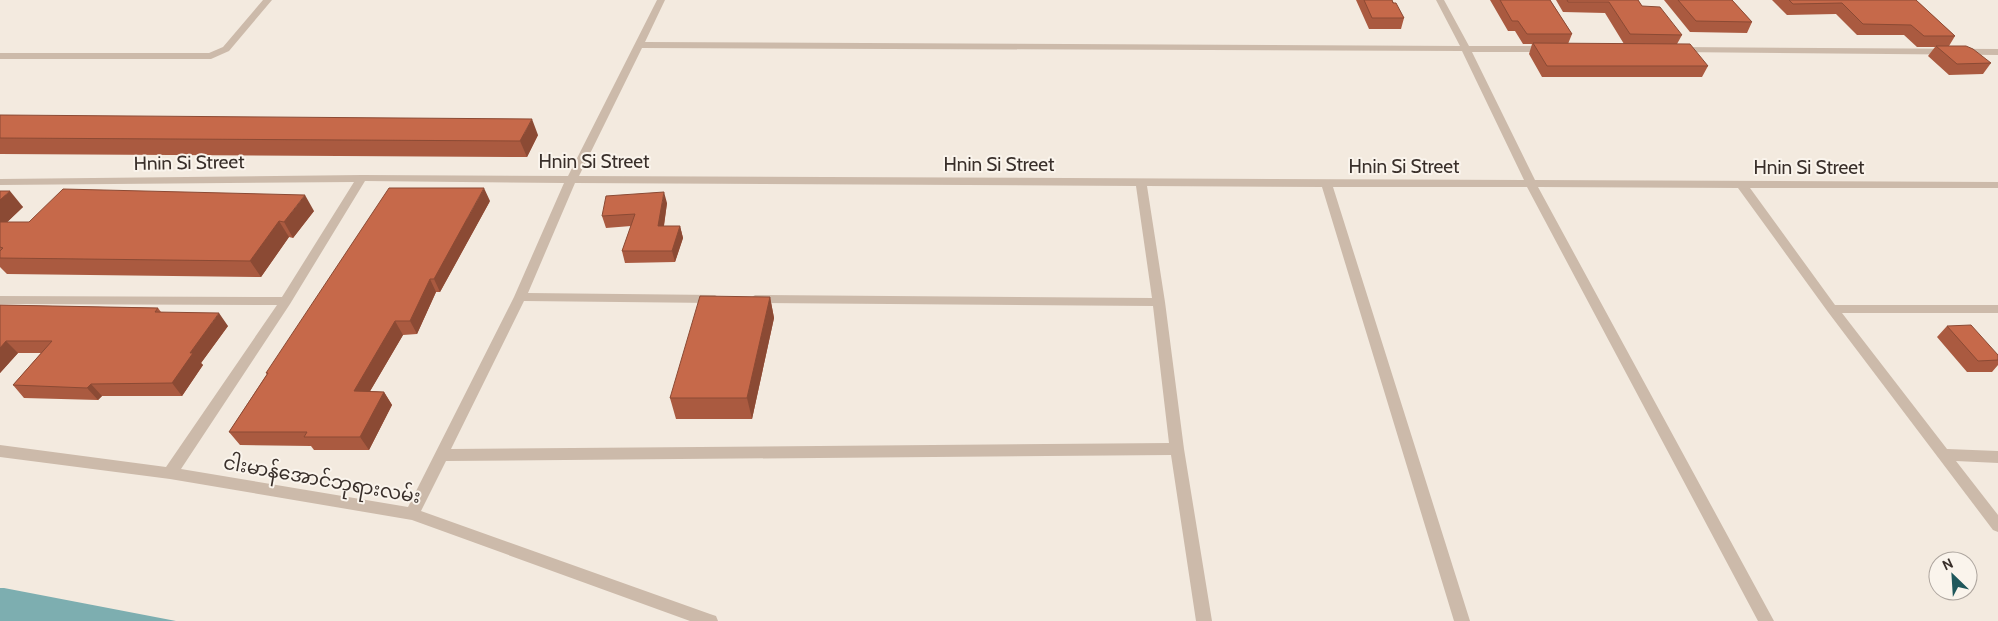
<svg xmlns="http://www.w3.org/2000/svg" width="1998" height="621" viewBox="0 0 1998 621" font-family="Cabin,'Noto Sans Myanmar',sans-serif">
  <style>
    .water { fill: #7daeb0 }
    .lines { fill: none; stroke-linecap: round; stroke-linejoin: round }
    .minor { fill: #ccbaaa; fill-rule: evenodd }
    .wall { fill: #aa5a40 }
    .shaded-wall { fill: #8b4a34 }
    .building { fill: #c6694a; stroke: #8b4a34 }
    .labels { text-anchor: middle; stroke-width: 4; stroke-linejoin: round; paint-order: stroke }
    .street-label { font-size: 19px; fill: #392f2a; stroke: #faf4ec }
  </style>
  <rect width="100%" height="100%" fill="#f3eadf"/>
  <!-- water -->
  <path class="water" d="M0 588H4L176 621H0Z"/>
  <g class="lines">
    <!-- minor -->
    <path class="minor" d="M263 0H272L229 51 211 59H0V53H209L223 47Z
      M657 0H665L645 42 1460 46 1436 0H1444L1469 46H1546L1551 49 1546 52H1472L1535 180 1998 182V188H1750L1835 305H1998V313H1842L1947 449 1998 451V463L1956 461 1998 515V532L1993 530 1828 312 1738 188 1538 187 1774 621H1758L1527 187H1333L1470 621H1454L1322 187 1147 186 1165 302 1184 449 1212 621H1196L1171 455 446 461 421 511 710 614 716 616 718 621H690L412 520 170 479 0 457V445L166 467 277 305 0 304V296L282 297 354 182 0 185V179L362 175 568 176ZM642 48 1462 51 1524 180 579 176ZM365 181 564 183 514 297 408 507 181 469 290 304ZM575 183 1136 186 1152 298 755 295 749 299 755 303 1153 306 1169 443 451 449 524 301 715 303 721 299 715 295 528 293Z
      M1678 47 1998 49V55L1675 52V48Z"/>
  </g>
  <!-- wall -->
  <path class="wall" d="M1356 0H1392L1404 18 1401 29H1369Z
    M1490 0H1550L1572 34 1568 44H1624L1605 13 1563 12 1556 0H1638L1642 6 1682 35 1677 44 1708 66 1702 77H1542L1529 54 1532 44H1523L1515 31H1508Z
    M1664 0H1732L1752 22 1747 33 1690 32Z
    M1772 0H1916L1955 36 1949 46 1991 63 1983 74 1949 75 1928 56 1935 47H1917L1904 35H1857L1836 14 1787 15Z
    M0 115 538 135 527 157 0 154Z
    M0 191 23 207 7 222H29L314 211 293 238 289 237 261 277 7 274 0 267Z
    M490 201 440 292H436L417 334 403 335 370 391 384 392 392 405 369 450H314L311 446 240 445 229 432 267 374 266 373Z
    M667 203 664 226H680L683 238 675 262 625 263 622 251 631 226 606 228 602 216Z
    M770 297 774 318 752 419H676L670 398Z
    M0 305 158 308 161 312 228 326 201 363 203 365 182 396H102L98 400 24 398 13 385 41 353H18L0 373Z
    M1947 326 1998 355V365L1992 372H1967L1937 337Z"/>
  <!-- shaded-wall -->
  <path class="shaded-wall" d="M532 119 538 135 527 157 520 141Z
    M484 188 490 201 440 292 434 279Z
    M10 191 23 207 0 229V200Z
    M664 192 667 203 662 238 658 226Z
    M305 195 314 211 293 238 284 222Z
    M279 221 289 237 261 277 250 261Z
    M680 226 683 238 675 262 672 251Z
    M430 279 436 292 417 334 410 321Z
    M770 297 774 318 752 419 747 398Z
    M219 313 228 326 201 363 203 365 182 396 172 383 190 353Z
    M395 321 403 335 362 405 354 391Z
    M6 341 18 353 0 373V348Z
    M91 384 102 396 98 400 87 388Z
    M384 392 392 405 369 450 360 437Z"/>
  <!-- building -->
  <path class="building" d="M1364 0H1392L1393 3H1396L1404 18H1372Z
    M1500 0H1550L1572 34H1527L1518 21H1512Z
    M1567 0H1638L1642 6 1660 7 1682 35 1630 34 1609 2H1568Z
    M1678 0H1732L1752 22 1696 21Z
    M1789 0H1916L1955 36H1924L1911 25 1863 24 1842 3 1793 4Z
    M1533 43 1690 44 1708 66H1547Z
    M1936 46H1966L1973 49 1991 63 1957 64Z
    M0 115 532 119 520 141 0 138Z
    M389 188H484L434 279H430L410 321H395L354 391 384 392 360 437H304L307 432H229L268 373H266Z
    M63 189 305 195 284 222 279 221 250 261 0 258V251L3 248 0 247V222H29Z
    M0 191H10L0 200Z
    M664 192 658 226H680L672 251H622L635 214 602 216 606 196Z
    M700 296 770 297 747 398H670Z
    M0 305 158 308 155 312 219 313 190 353H193L172 383 91 384 87 388 13 385 52 341H6L0 348Z
    M1971 325 1998 355V360L1978 361 1947 326Z"/>
  <g class="labels">
    <!-- street labels -->
    <g class="street-label">
      <text x="594" y="168">Hnin Si Street</text>
      <text transform="translate(189 162) rotate(-1)" y="7">Hnin Si Street</text>
      <text x="999" y="171">Hnin Si Street</text>
      <text x="1404" y="173">Hnin Si Street</text>
      <text x="1809" y="174">Hnin Si Street</text>
      <text transform="translate(322 479) rotate(10)" y="7">ငါးမာန်အောင်ဘုရားလမ်း</text>
    </g>
  </g>
  <!-- north arrow -->
  <g transform="translate(1953 576) rotate(335)"><circle r="24" fill="#faf4ec" stroke="#ada59e"/>
  <path d="M0-4L9 19L0 12L-9 19Z" fill="#1f575b"/>
  <text y="-8" font-size="14" font-weight="bold" text-anchor="middle" fill="#392f2a">N</text>
  </g>
</svg>
